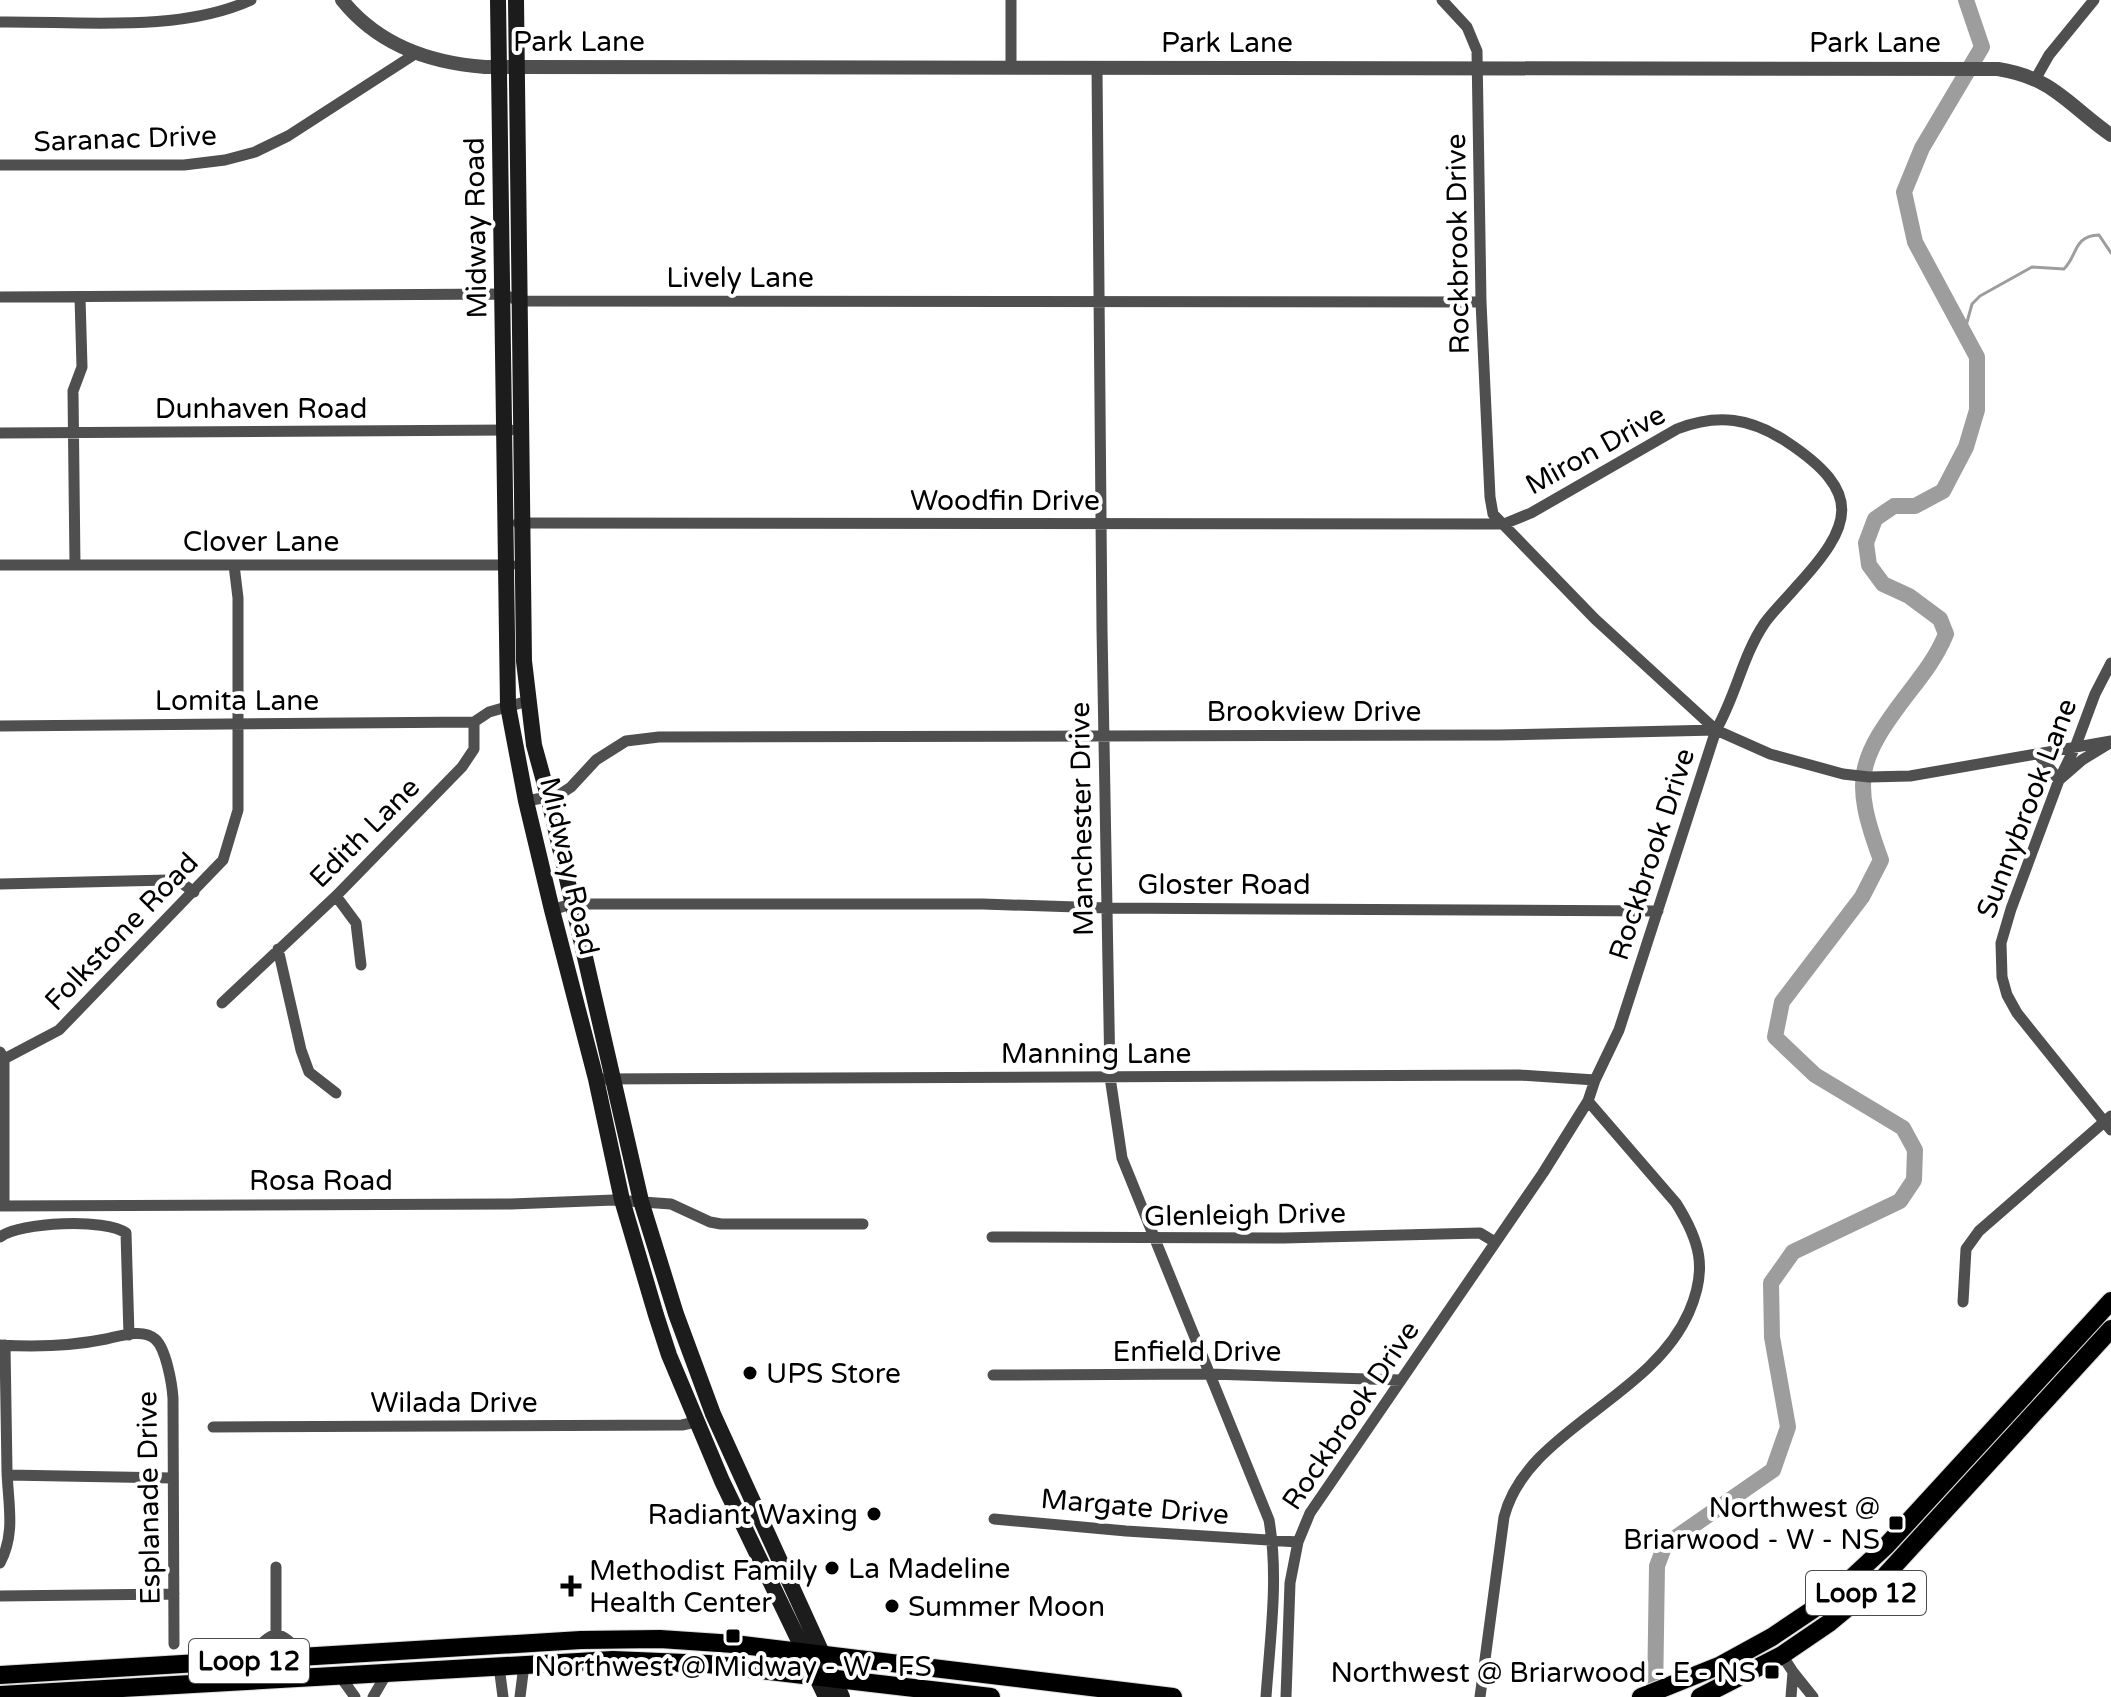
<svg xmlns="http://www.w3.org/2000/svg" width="2111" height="1697" viewBox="0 0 2111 1697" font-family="'Varela Round',sans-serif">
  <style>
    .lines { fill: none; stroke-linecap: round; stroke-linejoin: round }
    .stream { stroke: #9d9d9d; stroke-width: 3 }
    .river { stroke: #9d9d9d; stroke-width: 16 }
    .primary-casing { stroke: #dbdbdb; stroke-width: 20 }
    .minor { stroke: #4f4f4f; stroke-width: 11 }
    .tertiary { stroke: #4f4f4f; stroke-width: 14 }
    .secondary { stroke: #1c1c1c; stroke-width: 16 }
    .primary { stroke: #000; stroke-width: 18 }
    .poi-dot { fill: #000; stroke: #fff; stroke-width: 3 }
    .labels { text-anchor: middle; stroke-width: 8; stroke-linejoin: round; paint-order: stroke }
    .shield { fill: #fff; stroke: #4c4c4c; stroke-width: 2 }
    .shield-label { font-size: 26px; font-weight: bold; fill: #000 }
    .street-label { font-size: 28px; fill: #000; stroke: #fff }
    .poi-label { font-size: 28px; fill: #000; stroke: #fff; text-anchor: start }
  </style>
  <rect width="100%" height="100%" fill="#fff"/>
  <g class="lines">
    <!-- stream -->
    <path class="stream" d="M1964 333 1972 304 1980 296 2032 267 2064 269C2078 255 2073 236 2099 235L2111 253"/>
    <!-- river -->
    <path class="river" d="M1655 1697 1657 1566 1665 1545 1773 1470 1788 1427 1772 1337 1771 1283 1793 1252 1900 1201 1914 1180 1915 1150 1903 1128 1815 1075 1775 1037 1782 1002 1862 897 1881 860C1851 779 1857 760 1910 691 1924 673 1937 656 1946 634L1940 619 1909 596 1883 584 1869 565 1866 543 1875 519 1894 506H1915L1943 491 1966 447 1977 410V357L1915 242 1904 192 1922 148 1982 47 1966 0"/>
    <defs>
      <path id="primary" d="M0 1675 581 1640 660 1639 734 1644 1173 1697
        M0 1695 613 1660 708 1664 991 1697
        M1641 1697 1721 1665 1772 1637 1830 1598 1886 1546 2111 1301
        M1700 1697 1782 1655 1829 1623 1882 1579 2111 1329"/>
    </defs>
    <!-- primary casing -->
    <use href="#primary" class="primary-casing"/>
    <!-- minor -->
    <path class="minor" d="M1011 0V68
      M1442 0 1467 27 1477 51 1481 302 1490 497 1493 514 1595 619 1716 730
      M0 22C79 21 179 33 251 0
      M1097 68 1102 629 1110 1077 1122 1158 1269 1520C1279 1577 1270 1639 1266 1697
      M2036 78 2049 55 2094 0
      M0 165H184L225 160 255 152 288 136 415 54
      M0 297 502 294 520 301 1481 302
      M0 433 511 430
      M518 523 1504 524 1531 513 1677 429C1718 413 1751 418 1787 442 1864 493 1853 525 1796 587 1786 599 1773 611 1764 624 1742 657 1736 696 1716 730L1619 1030 1595 1080 1588 1101 1543 1173 1310 1513 1298 1542 1126 1531 994 1519
      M0 565H511
      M75 565 73 391 82 367 80 297
      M2111 663 2095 694 2076 745 2059 780 2011 909 2001 943 2002 977 2007 995 2017 1013 2111 1130
      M474 722 489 712 528 701
      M0 726 474 722
      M2038 754 2059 780 2082 760 2110 743
      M526 801 559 795 571 787 596 760 626 741 659 737 1499 735 1716 730 1770 754 1843 774 1869 777 1910 776 2111 741
      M0 884 168 880 183 884 194 892
      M336 896 356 923 361 965
      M552 910 571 904H983L1107 908 1658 911
      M278 949 301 1050 309 1072 336 1093
      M222 1003 336 896 462 767 474 749V722
      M0 1052 4 1059V1206
      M4 1059 59 1030 223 860 238 810V598L234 565
      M596 1079 1519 1075 1595 1080
      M0 1206 511 1204 614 1200 671 1204 710 1222 721 1224H863
      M0 1237C20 1222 106 1218 126 1233L129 1335
      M992 1237 1284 1238 1480 1233 1495 1242
      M1963 1302 1966 1249 1979 1231 2111 1116
      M0 1345C35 1347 72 1346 106 1339 120 1336 143 1328 155 1339 166 1348 172 1384 173 1398L174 1644
      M993 1375 1210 1374 1401 1380
      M213 1427 682 1425 696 1422
      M7 1475 172 1478
      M0 1563C16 1533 8 1504 7 1471 6 1429 6 1387 5 1345
      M276 1567V1634
      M0 1596 174 1594
      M1782 1655 1793 1672 1813 1697
      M247 1661C274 1629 275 1625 305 1657
      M499 1666 503 1697
      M340 1676 355 1697
      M373 1697 387 1673
      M520 1697 524 1665
      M1286 1697 1290 1583 1298 1542
      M1480 1697 1504 1517C1526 1430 1651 1399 1689 1312 1708 1269 1700 1241 1676 1203L1588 1101
      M1791 1697 1793 1672"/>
    <!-- tertiary -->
    <path class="tertiary" d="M342 0C378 45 429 63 485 67L1998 69C2054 78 2068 105 2111 135"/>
    <!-- secondary -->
    <path class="secondary" d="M498 0 508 706 526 801 552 910 596 1079 622 1200 656 1315 669 1355 722 1481 826 1697
      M516 0 524 661 534 745 548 796 641 1201 676 1314 713 1414 842 1697"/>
    <!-- primary -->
    <use href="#primary" class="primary"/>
  </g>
  <!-- markers -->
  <g class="poi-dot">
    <circle cx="750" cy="1373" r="8"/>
    <circle cx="874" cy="1514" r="8"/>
    <rect x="1888" y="1515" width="16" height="16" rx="4"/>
    <circle cx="832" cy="1568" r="8"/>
    <path d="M567 1574h8v8h8v8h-8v8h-8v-8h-8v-8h8z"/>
    <circle cx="892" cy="1606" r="8"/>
    <rect x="725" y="1628" width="16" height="16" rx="4"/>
    <rect x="1764" y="1664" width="16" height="16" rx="4"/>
  </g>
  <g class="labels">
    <!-- shield labels -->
    <g class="shield">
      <rect x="1806" y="1571" width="120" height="44" rx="6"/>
      <rect x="189" y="1639" width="120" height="44" rx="6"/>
    </g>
    <g class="shield-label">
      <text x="1866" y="1602">Loop 12</text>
      <text x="249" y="1670">Loop 12</text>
    </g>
    <!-- street labels -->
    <g class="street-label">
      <text x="579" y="51">Park Lane</text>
      <text x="1227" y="52">Park Lane</text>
      <text x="1875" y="52">Park Lane</text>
      <text transform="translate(125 138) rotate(-2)" y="10">Saranac Drive</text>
      <text transform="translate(475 228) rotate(-91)" y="10">Midway Road</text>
      <text transform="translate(1457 244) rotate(-91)" y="10">Rockbrook Drive</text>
      <text x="740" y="287">Lively Lane</text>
      <text x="261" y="418">Dunhaven Road</text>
      <text transform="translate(1595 449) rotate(-29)" y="10">Miron Drive</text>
      <text x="1005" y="510">Woodfin Drive</text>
      <text x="261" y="551">Clover Lane</text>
      <text x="237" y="710">Lomita Lane</text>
      <text x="1314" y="721">Brookview Drive</text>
      <text transform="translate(2026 808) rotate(-69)" y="10">Sunnybrook Lane</text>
      <text transform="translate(1081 819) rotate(-91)" y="10">Manchester Drive</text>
      <text transform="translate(364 832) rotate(-45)" y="10">Edith Lane</text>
      <text transform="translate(1651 854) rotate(-72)" y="10">Rockbrook Drive</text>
      <text transform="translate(570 866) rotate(77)" y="10">Midway Road</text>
      <text x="1224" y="894">Gloster Road</text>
      <text transform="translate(121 931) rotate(-46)" y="10">Folkstone Road</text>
      <text x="1096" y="1063">Manning Lane</text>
      <text x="321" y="1190">Rosa Road</text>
      <text transform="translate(1245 1214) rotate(-1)" y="10">Glenleigh Drive</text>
      <text x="1197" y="1361">Enfield Drive</text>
      <text x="454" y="1412">Wilada Drive</text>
      <text transform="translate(1350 1415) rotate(-56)" y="10">Rockbrook Drive</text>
      <text transform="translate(148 1498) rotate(-91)" y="10">Esplanade Drive</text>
      <text transform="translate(1135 1506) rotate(5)" y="10">Margate Drive</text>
    </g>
    <!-- poi labels -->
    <g class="poi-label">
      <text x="766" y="1383">UPS Store</text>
      <text x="1880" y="1517" text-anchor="end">Northwest @<tspan x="1880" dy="32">Briarwood - W - NS</tspan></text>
      <text x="858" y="1524" text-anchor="end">Radiant Waxing</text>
      <text x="848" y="1578">La Madeline</text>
      <text x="589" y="1580">Methodist Family<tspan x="589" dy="32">Health Center</tspan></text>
      <text x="908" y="1616">Summer Moon</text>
      <text x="733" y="1676" text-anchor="middle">Northwest @ Midway - W - FS</text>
      <text x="1756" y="1682" text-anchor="end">Northwest @ Briarwood - E - NS</text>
    </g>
  </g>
</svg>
